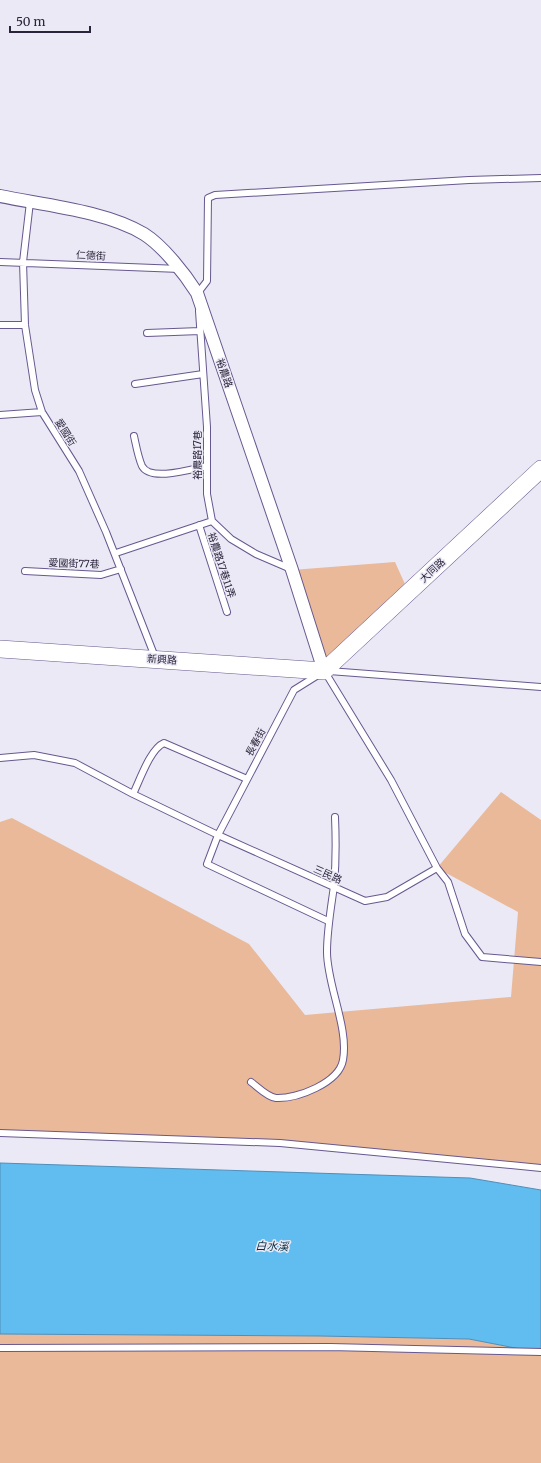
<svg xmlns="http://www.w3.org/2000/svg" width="541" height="1463" viewBox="0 0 541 1463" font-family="Merriweather,'Noto Sans TC',serif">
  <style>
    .grass { fill: #e9b999 }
    .water { fill: #61bcef; stroke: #508eb9 }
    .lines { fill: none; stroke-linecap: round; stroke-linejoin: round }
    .lane-casing { stroke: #67588f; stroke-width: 8 }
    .street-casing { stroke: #67588f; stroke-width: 14 }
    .secondary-casing { stroke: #67588f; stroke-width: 18 }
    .lane { stroke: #fff; stroke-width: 6 }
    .street { stroke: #fff; stroke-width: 12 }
    .secondary { stroke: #fff; stroke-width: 17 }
    .labels { text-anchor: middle; stroke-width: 3; stroke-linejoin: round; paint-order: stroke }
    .street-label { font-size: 10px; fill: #2a233b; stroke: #ebe9f5 }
    .water-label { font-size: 11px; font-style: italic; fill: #042e42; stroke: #ebe9f5 }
  </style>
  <rect width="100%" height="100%" fill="#ebe9f5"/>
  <!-- grass -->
  <path class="grass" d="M395 562 409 593 325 667 292 570Z
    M501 792 541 820V1165L239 1141 0 1135V822L12 818 249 944 305 1015 511 997 518 912 437 868Z
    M0 1334 320 1336 469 1339 541 1353V1463H0Z"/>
  <!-- water -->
  <path class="water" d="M0 1163 470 1178 541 1190V1353L469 1339 320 1336 0 1334Z"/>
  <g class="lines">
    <defs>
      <path id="lane" d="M30 202 23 262 25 325 35 390 42 412 79 471 106 532 155 657
        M0 262 180 269
        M197 294 207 281 208 198 215 195 469 180 541 178
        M199 311 207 427V494L212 521 231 539 256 554 291 569
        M0 325H25
        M147 333 200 331
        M135 384 203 374
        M0 415 42 412
        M134 436C136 445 138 457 142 466 150 482 192 469 207 466
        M199 525 227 612
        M116 553 212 521
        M25 571 101 575 121 569
        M329 671 541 687
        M318 675 294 690 218 835 207 864 328 921
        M0 758 34 755 75 763 133 794 218 835 365 901 387 897 437 868 391 780 325 672
        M133 794C140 780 150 749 164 743L247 779
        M437 868 448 882 465 934 482 957 541 962
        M251 1082C258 1087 267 1097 276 1098 297 1099 339 1083 343 1060 349 1028 327 985 327 952 327 930 331 908 334 886 336 863 336 840 335 817
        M0 1133 280 1143 541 1168
        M0 1348 330 1347 541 1352"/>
      <path id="street" d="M0 196C44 205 106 211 144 234 163 246 185 274 197 293L292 570 324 671"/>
      <path id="secondary" d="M0 649 324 671 541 469"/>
    </defs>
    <!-- lane casing -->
    <use href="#lane" class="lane-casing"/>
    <!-- street casing -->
    <use href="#street" class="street-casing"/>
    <!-- secondary casing -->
    <use href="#secondary" class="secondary-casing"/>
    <!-- lane -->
    <use href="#lane" class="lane"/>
    <!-- street -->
    <use href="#street" class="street"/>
    <!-- secondary -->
    <use href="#secondary" class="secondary"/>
  </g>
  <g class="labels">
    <!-- street labels -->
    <g class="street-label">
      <text transform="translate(91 255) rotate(3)" y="4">仁德街</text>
      <text transform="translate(225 373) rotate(71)" y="4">裕農路</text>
      <text transform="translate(66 432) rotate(58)" y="4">愛國街</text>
      <text transform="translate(197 455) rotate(-90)" y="4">裕農路17巷</text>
      <text transform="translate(74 563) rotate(2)" y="4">愛國街77巷</text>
      <text transform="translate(222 565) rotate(72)" y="4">裕農路17巷11弄</text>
      <text transform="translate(432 570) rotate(-43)" y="4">大同路</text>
      <text transform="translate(162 659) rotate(4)" y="4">新興路</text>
      <text transform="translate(255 742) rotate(-62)" y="4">長春街</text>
      <text transform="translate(328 874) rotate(24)" y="4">三民路</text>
    </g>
    <!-- water labels -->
    <g class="water-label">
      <text transform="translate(272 1246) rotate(2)" y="4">白水溪</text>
    </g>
  </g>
  <!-- scale -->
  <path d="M10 26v6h80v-6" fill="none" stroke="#2a233b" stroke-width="2"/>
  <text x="16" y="26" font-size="12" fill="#2a233b" stroke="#ebe9f5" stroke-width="3" paint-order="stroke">50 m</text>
</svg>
